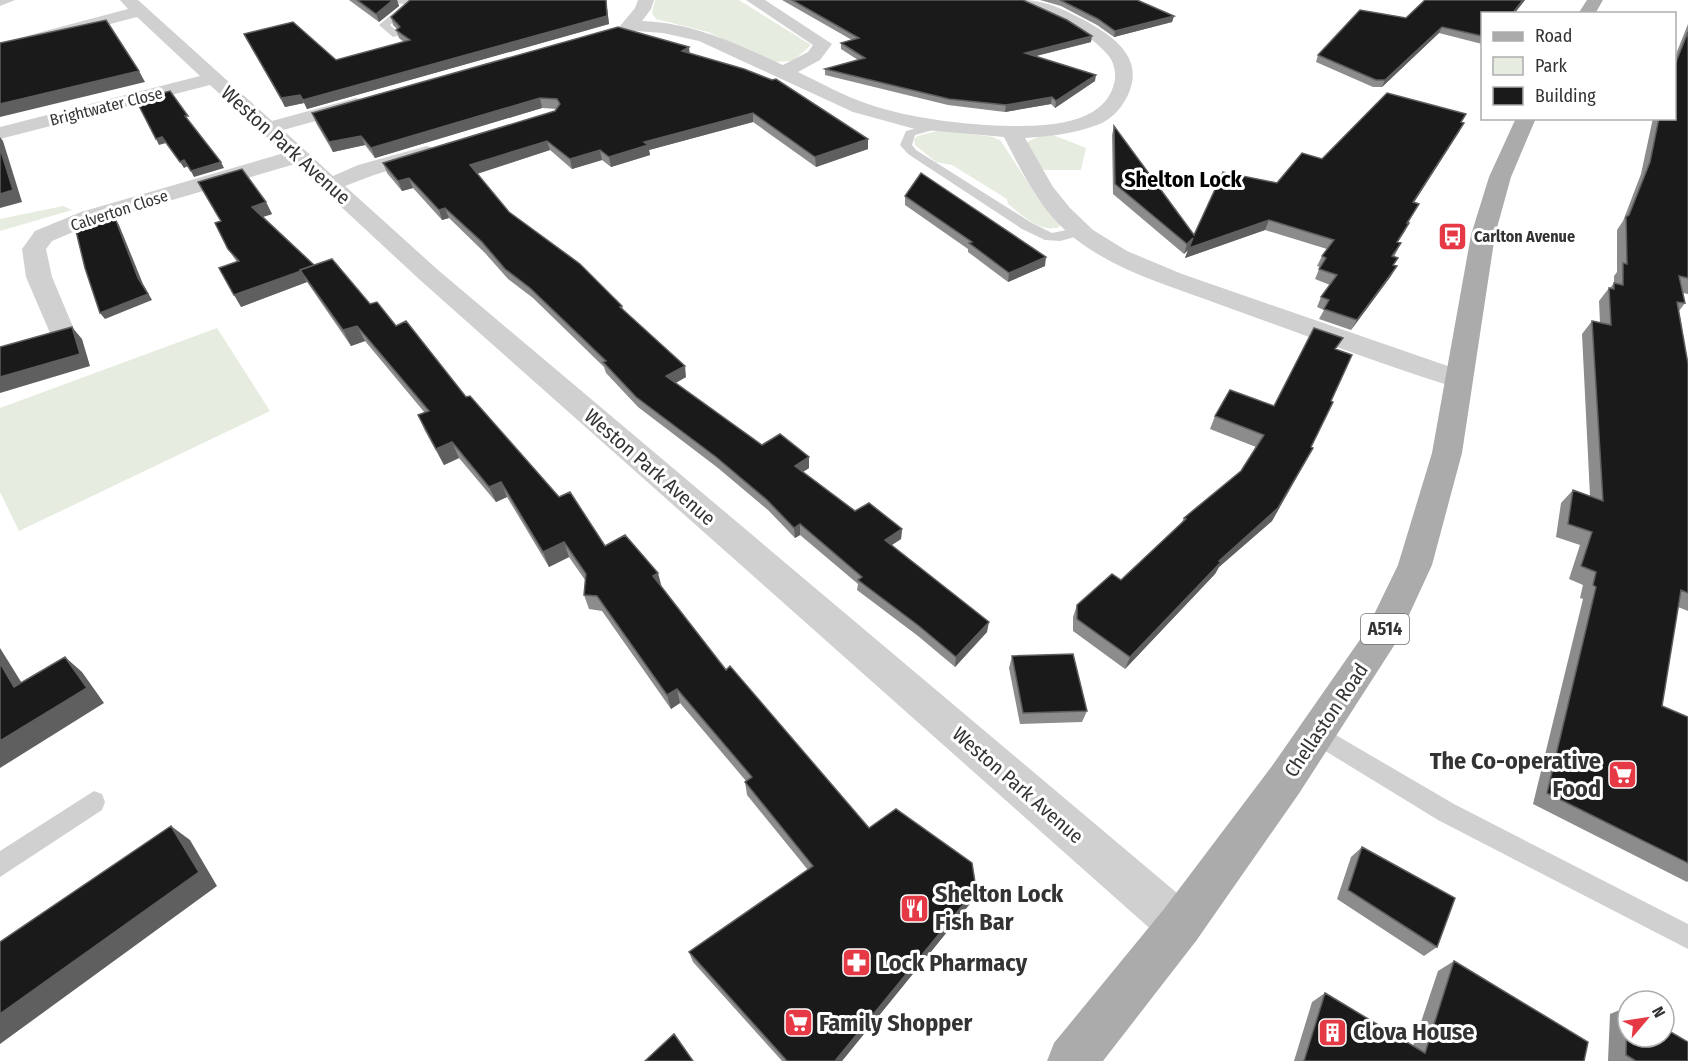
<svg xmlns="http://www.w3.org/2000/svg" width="1688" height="1061" viewBox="0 0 1688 1061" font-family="'Fira Sans Condensed',sans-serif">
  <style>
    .green { fill: #e6ecdf }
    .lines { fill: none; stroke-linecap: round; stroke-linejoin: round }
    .lane { fill: #d0d0d0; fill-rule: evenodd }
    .street { fill: #d0d0d0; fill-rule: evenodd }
    .primary { fill: #ababab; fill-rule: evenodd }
    .wall { fill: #8c8c8c }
    .shaded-wall { fill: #5f5f5f }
    .building { fill: #1a1a1a; stroke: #5f5f5f; stroke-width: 1.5 }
    .labels { text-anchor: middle; stroke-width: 6; stroke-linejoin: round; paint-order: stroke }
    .far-street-label { font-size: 16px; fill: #333; stroke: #fff }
    .far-poi-label { font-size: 16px; font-weight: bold; fill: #333; stroke: #fff; text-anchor: start }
    .shield { fill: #fff; stroke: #707070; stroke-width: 1.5 }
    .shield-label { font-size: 18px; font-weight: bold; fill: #333 }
    .street-label { font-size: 20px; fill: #333; stroke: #fff }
    .far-district-label { font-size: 22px; font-weight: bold; fill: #000; stroke: #fff }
    .near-poi-label { font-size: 24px; font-weight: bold; fill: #333; stroke: #fff; text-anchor: start }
  </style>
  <rect width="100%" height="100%" fill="#fff"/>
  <!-- green -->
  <path class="green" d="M655 0H739L811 45 793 61 773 62 708 32 656 19 652 13Z
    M941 130 993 137 1001 141 1039 200 1060 222 1059 227C1041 234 1021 214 1008 204L1007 199 952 165 936 162 915 145 914 139 918 136Z
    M1053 135 1086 148 1081 170H1044L1034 160 1027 142 1040 136Z
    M63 206 72 210 0 231V219Z
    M217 328 270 411 19 531 0 492V408Z"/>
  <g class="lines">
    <!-- lane -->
    <path class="lane" d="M0 0H15L0 6Z
      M409 0H418L390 25 401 35 393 37 379 25Z
      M940 122 944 123V127L915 135 912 145 916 150 1032 223 1052 233 1081 227 1086 228 1087 231 1086 234 1060 241 1045 240 1022 229 908 154 900 145 906 131Z
      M1317 724 1454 804 1688 924V949L1438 820 1309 741 1306 734 1309 727Z
      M94 791 102 794 105 802 102 810 0 877V851Z"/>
    <!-- street -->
    <path class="street" d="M120 0H138L272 121 356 98 363 100 366 104 363 108 283 130 333 176 358 165 420 148 427 146 434 148 438 152 434 156 374 175 345 186 438 270 1196 909 1203 925 1196 941 1180 948 1164 941 420 280 295 164 97 222 52 241 46 249 52 277 76 334 73 340 63 342 53 340 26 277 22 249 35 231 81 212 284 153 210 85 0 139V127L200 76 137 17 0 53V43L128 9Z
      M393 0H419L411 5 395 3Z
      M638 0H654L651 9 642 21C694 23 737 44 783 65L808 52 813 45 746 0H765L832 44 820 60 798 72C821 83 844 96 868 104 912 119 966 125 1012 126 1047 126 1103 125 1114 84 1117 74 1114 61 1107 54 1086 29 1050 17 1021 3L1019 0C1046 0 1060 8 1084 20 1115 37 1146 59 1127 97 1120 110 1111 120 1097 125 1074 134 1049 136 1025 138L1053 187 1070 208 1093 230 1127 251 1182 274 1468 373 1472 379 1468 385 1458 388 1448 385C1372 361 1297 332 1221 305 1168 285 1110 270 1066 231 1038 206 1021 170 1004 137L915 129 853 112 699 41 663 33 623 30 620 26 635 8Z"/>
    <!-- primary -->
    <path class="primary" d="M1587 0H1603L1595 14H1578Z
      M1516 118H1536L1511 177 1495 235 1462 453 1432 565 1397 641 1300 792 1196 941 1103 1061H1047L1054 1043 1164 909 1272 766 1366 631 1398 565 1432 453 1471 235 1489 177Z"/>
  </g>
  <!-- wall -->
  <path class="wall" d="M349 0H397L399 6 379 22Z
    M410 0H606L609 24 307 109 304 103 285 107 244 34 336 60 404 42 399 38 396 30 397 29 393 25 391 17Z
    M782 0H1023L1091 42 1036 56 1095 81 1055 108 1051 104 1005 112 948 105 825 75V69L858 60 841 49V43L852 40Z
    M1040 0H1137L1174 16 1172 22 1114 37 1097 25 1061 6Z
    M1425 0H1525L1514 14H1482V44L1439 33 1382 87H1373L1316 62 1318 55 1406 18Z
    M1688 24V294L1683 293 1685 303 1679 311 1688 364V611L1678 607 1662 706 1688 717V881L1687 882 1533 804 1583 599 1580 598 1583 585 1569 579 1580 545 1556 537 1561 503 1573 490 1590 496 1582 334 1592 321 1600 323 1599 301 1609 288H1610L1614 283V276L1617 272V230L1623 221 1641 174 1653 118H1674V59Z
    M689 53 868 139V149L816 167 753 122 649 150 650 155 611 167 602 160 572 169 550 150 477 174 509 212 622 306 623 309 686 377 676 383 762 445 809 468 803 472 855 511 902 529 901 539 892 545 987 632 955 667 918 636 857 590 858 584 800 535 795 538 768 510 718 468 638 407 606 373 604 367 533 298 508 279 485 253 449 218 442 220 413 188 402 191 387 173 383 163 555 111 557 109 542 108 375 158 365 145 333 152 316 123 312 113Z
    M1462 122 1459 132 1414 202 1419 204 1408 223H1409L1404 233 1398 242 1401 243 1394 257 1398 258 1394 265 1391 276 1351 330 1319 319 1324 310 1317 307 1321 297 1330 285 1315 279 1320 267 1317 266 1322 256 1327 249 1265 230 1185 258 1188 250 1184 254 1113 194 1112 135 1114 126 1194 235 1277 183 1322 159Z
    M905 196 1045 266 1008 282 968 252V249L905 205Z
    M266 202 272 214 262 217 314 265 370 304 396 326 466 397 605 546 661 586 726 670 869 828 976 889 973 900 842 1061H782L693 962 689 952 808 870 747 795 745 782 746 781 680 703 671 709 602 611 589 609 584 595 585 580 569 557 549 567 507 497 496 502 459 458 444 465 425 431 418 415 425 413 365 341 351 346 307 282 241 307 237 262 228 249Z
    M1337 350 1311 447 1313 448 1272 521 1219 567 1215 574 1125 669 1073 631V617L1077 605 1121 580 1182 522 1184 518 1241 471 1256 447 1210 429 1215 416 1274 406Z
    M1012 656 1087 711 1082 722 1020 724 1009 668Z
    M1362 847 1437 947 1424 956 1337 899 1351 857Z
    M1454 961 1584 1061H1294L1312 1002 1325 993 1413 1046 1438 971Z
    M1627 1007 1688 1061H1608L1610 1014Z"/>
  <!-- shaded-wall -->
  <path class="shaded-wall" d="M393 0H397L399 6 379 22 376 14Z
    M606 0 609 24 307 109 303 100Z
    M1523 0H1525L1514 14H1512Z
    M1174 16 1172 22 1114 37 1115 31Z
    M1442 27 1439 33 1382 87 1385 80Z
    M1092 36 1091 42 1024 59 1025 53Z
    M689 47 690 56 682 51Z
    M139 71 145 82 0 117V104Z
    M1096 75 1095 81 1055 108 1056 101Z
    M300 95 304 103 285 107 281 98Z
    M1052 97 1051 104 1005 112 1006 105Z
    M540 98 542 108 375 158 371 148Z
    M753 113V122L649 150 650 155 611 167 609 157 644 142Z
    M1464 123 1459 132 1408 212 1413 202Z
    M361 136 365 145 333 152 329 142Z
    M0 137 3 141 22 202 0 208Z
    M162 137 166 143 159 145 156 139Z
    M868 139V149L816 167 815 157Z
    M547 141 550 150 473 175 470 165Z
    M600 150 602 160 572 169 570 159Z
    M184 160 188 166 184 168 180 162Z
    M221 162 224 168 194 177 191 171Z
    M409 178 413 188 402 191 398 181Z
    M266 202 272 214 257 219 252 207Z
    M445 208 449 218 442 220 439 210Z
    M115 218 119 225 143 284 152 300 105 319 100 313 138 278Z
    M1269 220 1265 230 1185 258 1188 250 1184 254 1187 244 1193 238Z
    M1046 257 1045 266 1008 282 1009 273Z
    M1397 266 1391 276 1351 330 1357 320Z
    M301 271 307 282 241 307 234 295Z
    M357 326 365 341 351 346 343 330Z
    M72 327 82 339 90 366 0 393V377Z
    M685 366 686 377 668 387 666 376Z
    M452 442 459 458 444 465 436 449Z
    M1313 448 1272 521 1219 567 1215 574 1125 669 1130 657 1219 561Z
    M809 457V468L795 477V466Z
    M501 482 507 497 496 502 489 487Z
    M800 524V535L795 538 794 528Z
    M902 529 901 539 884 550 885 540Z
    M564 542 569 557 549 567 543 552Z
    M658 573 662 588 653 576Z
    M989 622 987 632 955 667 956 657Z
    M0 648 33 701 14 687 0 663Z
    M65 657 82 672 104 703 0 768V741Z
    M677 689 680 703 671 709 667 695Z
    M171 826 190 840 217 886 0 1044V1014Z
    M976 889 973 900 842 1061H835Z"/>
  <!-- building -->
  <path class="building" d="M357 0H393L376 14Z
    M410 0H606L607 16 303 100 300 95 281 98 244 34 293 22 336 60 410 40 396 30 400 27 391 17Z
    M792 0H1023L1067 20 1092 36 1025 53 1096 75 1056 101 1052 97 1006 105 949 99 825 69 865 58 841 43 859 38Z
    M1060 0H1137L1174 16 1115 31 1098 19Z
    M1425 0H1523L1512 14H1482V36L1442 27 1385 80H1376L1318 55 1360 10 1406 18Z
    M106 20 139 71 0 104V43Z
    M618 27 689 47 682 51 744 69 772 80 776 79 868 139 815 157 753 113 644 142 648 145 609 157 600 150 570 159 547 141 470 165 509 212 580 264 622 306 620 307 685 366 666 376 762 445 780 434 809 457 795 466 855 511 869 503 902 529 885 540 989 622 956 657 919 626 858 580 862 577 800 524 794 528 767 500 716 457 636 397 603 362 606 361 530 288 505 269 482 242 445 208 439 210 409 178 398 181 383 163 555 111 560 104 557 99 540 98 371 148 361 136 329 142 312 113Z
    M1688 32V278L1679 276 1685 303 1677 302 1688 364V593L1681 590 1662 706 1688 717V863L1547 793 1596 587 1593 585 1596 572 1581 566 1592 532 1568 524 1573 490 1603 501 1592 321 1611 325 1609 288 1614 289V283L1623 285V263L1627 264 1626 217 1629 215 1650 162 1659 118H1674V67Z
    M170 91 188 116H185L221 162 191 171 184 160 180 162 162 137 156 139 136 100Z
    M1387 93 1466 114 1461 122 1464 123 1413 202 1419 204 1407 223H1409L1397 242 1401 243 1392 256 1398 258 1393 265 1397 266 1357 320 1324 309 1329 300 1321 297 1337 275 1319 269 1326 258 1322 256 1334 240 1269 220 1189 248 1193 238 1187 244 1115 184 1114 126 1194 235 1223 172 1277 183 1302 153 1322 159Z
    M0 148 13 190 0 194Z
    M242 169 266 202 252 207 314 265 300 270 301 271 234 295 219 268 239 261 228 249 215 223 221 221 198 182Z
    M921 173 1046 257 1009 273 969 243 972 242 905 196Z
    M115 218 138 278 148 294 100 313 85 268 76 231Z
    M332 259 370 304 377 302 396 326 406 321 466 397 470 396 559 497 570 492 605 546 625 535 658 573 653 576 726 670 730 666 869 828 896 809 972 863 976 889 835 1061H787L689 952 813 866 745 782 752 777 677 689 667 695 597 596 584 595 586 574 564 542 543 552 501 482 489 487 452 442 436 449 418 415 429 411 357 326 343 330 300 270Z
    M72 327 80 354 0 377V347Z
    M1314 328 1343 338 1335 349 1352 355 1331 401 1333 402 1311 447 1313 448 1278 508 1219 561 1221 562 1130 657 1077 619V605L1112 574 1121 580 1186 519 1184 518 1241 471 1264 435 1215 416 1230 390 1274 406Z
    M1073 654 1087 711 1023 713 1012 656Z
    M65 657 87 688 0 741V663L14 687Z
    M171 826 199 872 0 1014V942Z
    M1362 847 1455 898 1437 947 1348 890Z
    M1454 961 1588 1042 1584 1061H1304L1325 993 1425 1053Z
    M1627 1007 1628 1037H1664V1028L1688 1042V1061H1636L1626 1055Z
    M674 1034 693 1061H645Z"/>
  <!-- icons -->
  <defs>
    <symbol id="bus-square" viewBox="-11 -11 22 22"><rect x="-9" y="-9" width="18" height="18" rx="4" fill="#e63946" stroke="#fff"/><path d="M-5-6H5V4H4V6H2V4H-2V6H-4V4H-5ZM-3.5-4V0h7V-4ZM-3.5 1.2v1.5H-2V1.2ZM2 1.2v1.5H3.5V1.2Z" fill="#fff"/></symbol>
    <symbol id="supermarket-square" viewBox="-11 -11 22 22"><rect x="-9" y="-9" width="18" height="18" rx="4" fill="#e63946" stroke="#fff"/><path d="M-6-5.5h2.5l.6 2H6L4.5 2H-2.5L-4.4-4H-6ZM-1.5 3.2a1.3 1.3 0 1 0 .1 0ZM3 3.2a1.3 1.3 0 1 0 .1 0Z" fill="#fff"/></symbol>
    <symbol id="restaurant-square" viewBox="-11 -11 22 22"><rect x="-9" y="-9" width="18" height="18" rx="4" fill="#e63946" stroke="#fff"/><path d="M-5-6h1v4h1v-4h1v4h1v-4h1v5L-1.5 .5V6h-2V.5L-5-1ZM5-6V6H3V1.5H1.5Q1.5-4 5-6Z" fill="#fff"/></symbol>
    <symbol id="pharmacy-square" viewBox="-11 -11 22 22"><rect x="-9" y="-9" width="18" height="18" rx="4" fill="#e63946" stroke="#fff"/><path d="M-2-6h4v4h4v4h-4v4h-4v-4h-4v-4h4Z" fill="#fff"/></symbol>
    <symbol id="building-square" viewBox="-11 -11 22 22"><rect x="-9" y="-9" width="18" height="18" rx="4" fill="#e63946" stroke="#fff"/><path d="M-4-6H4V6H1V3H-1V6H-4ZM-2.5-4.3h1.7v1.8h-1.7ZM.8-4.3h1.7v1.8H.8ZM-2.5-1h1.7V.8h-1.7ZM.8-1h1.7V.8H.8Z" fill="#fff"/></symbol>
  </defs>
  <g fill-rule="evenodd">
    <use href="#bus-square" x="1436" y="220" width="33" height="33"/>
    <use href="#supermarket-square" x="1606" y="758" width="33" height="33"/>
    <use href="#restaurant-square" x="898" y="892" width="33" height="33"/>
    <use href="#pharmacy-square" x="840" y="946" width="33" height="33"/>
    <use href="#supermarket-square" x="782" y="1006" width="33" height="33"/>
    <use href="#building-square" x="1316" y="1016" width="33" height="33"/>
  </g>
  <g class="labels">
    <!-- far-street labels -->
    <g class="far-street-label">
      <text transform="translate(106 106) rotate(-14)" y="6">Brightwater Close</text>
      <text transform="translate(119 210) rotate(-18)" y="6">Calverton Close</text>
    </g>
    <!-- far-poi labels -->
    <g class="far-poi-label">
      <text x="1474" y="242">Carlton Avenue</text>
    </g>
    <!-- shield labels -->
    <rect class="shield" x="1361" y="614" width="48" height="30" rx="4.5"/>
    <g class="shield-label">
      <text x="1385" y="635">A514</text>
    </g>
    <!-- street labels -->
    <g class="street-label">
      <text transform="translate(286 145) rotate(42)" y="7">Weston Park Avenue</text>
      <text transform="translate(650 467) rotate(41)" y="7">Weston Park Avenue</text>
      <text transform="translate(1326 720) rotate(-56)" y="7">Chellaston Road</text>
      <text transform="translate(1018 785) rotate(41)" y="7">Weston Park Avenue</text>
    </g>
    <!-- far-district labels -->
    <g class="far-district-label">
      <text x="1183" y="187">Shelton Lock</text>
    </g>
    <!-- near-poi labels -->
    <g class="near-poi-label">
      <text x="1601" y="769" text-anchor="end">The Co-operative<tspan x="1601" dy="28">Food</tspan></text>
      <text x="935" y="902">Shelton Lock<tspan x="935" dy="28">Fish Bar</tspan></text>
      <text x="878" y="971">Lock Pharmacy</text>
      <text x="819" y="1031">Family Shopper</text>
      <text x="1353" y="1040">Clova House</text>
    </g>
  </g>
  <!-- legend -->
  <rect x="1481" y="12" width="195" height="108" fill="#ffffff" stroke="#adadad" stroke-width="1.5"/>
  <rect x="1493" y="32" width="30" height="9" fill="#ababab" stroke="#adadad" stroke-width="1.5"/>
  <text x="1535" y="42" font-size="18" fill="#333333">Road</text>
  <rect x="1493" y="57" width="30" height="18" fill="#e6ecdf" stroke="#adadad" stroke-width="1.5"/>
  <text x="1535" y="72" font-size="18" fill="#333333">Park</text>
  <rect x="1493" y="87" width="30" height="18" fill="#1a1a1a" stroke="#adadad" stroke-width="1.5"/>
  <text x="1535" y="102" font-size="18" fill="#333333">Building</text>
  <!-- north arrow -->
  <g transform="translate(1646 1019) rotate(61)"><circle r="28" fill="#ffffff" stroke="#adadad" stroke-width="1.5"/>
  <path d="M0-4.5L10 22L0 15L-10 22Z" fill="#e63946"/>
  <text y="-9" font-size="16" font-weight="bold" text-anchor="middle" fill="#333333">N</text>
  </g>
</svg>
